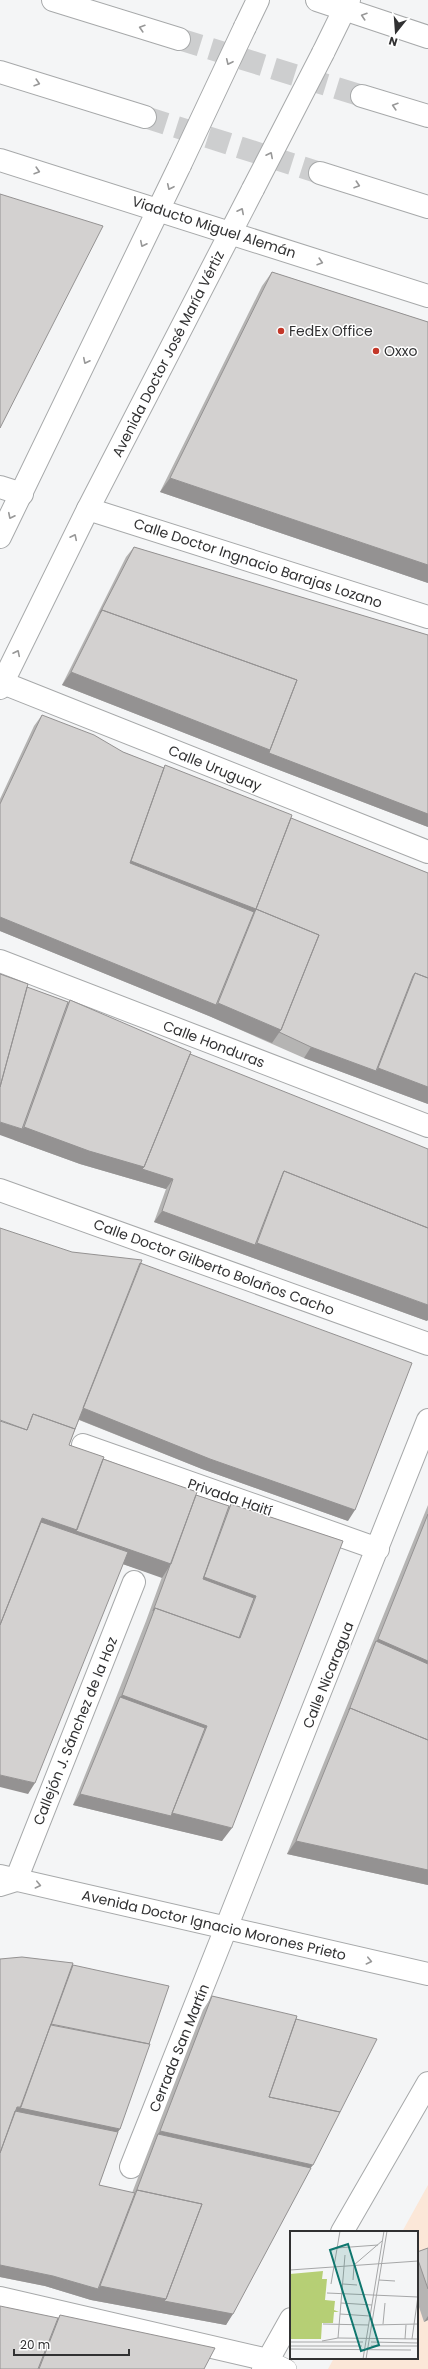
<svg xmlns="http://www.w3.org/2000/svg" width="428" height="2369" viewBox="0 0 428 2369" font-family="Poppins,sans-serif">
  <style>
    .medical { fill: #fbe7d8 }
    .lines { fill: none; stroke-linecap: round; stroke-linejoin: round }
    .highway-tunnel { stroke: #cdcecf; stroke-width: 22; stroke-dasharray: 22 11; stroke-linecap: butt }
    .lane-casing { stroke: #a7a9aa; stroke-width: 20 }
    .street-casing { stroke: #a7a9aa; stroke-width: 24 }
    .secondary-casing { stroke: #a7a9aa; stroke-width: 24 }
    .primary-casing { stroke: #a7a9aa; stroke-width: 24 }
    .highway-casing { stroke: #a7a9aa; stroke-width: 24 }
    .lane { stroke: #fff; stroke-width: 19 }
    .street { stroke: #fff; stroke-width: 22 }
    .secondary { stroke: #fff; stroke-width: 22 }
    .primary { stroke: #fff; stroke-width: 22 }
    .highway { stroke: #fff; stroke-width: 22 }
    .secondary-bridge-casing { stroke: #a7a9aa; stroke-width: 24; stroke-linecap: butt }
    .secondary-bridge { stroke: #fff; stroke-width: 22 }
    .wall { fill: #b5b4b3 }
    .shaded-wall { fill: #949292 }
    .building { fill: #d3d1d0; stroke: #949292 }
    .oneway { stroke: #989898 }
    .poi-dot { fill: #c33728; stroke: #fff; stroke-width: 1.5 }
    .labels { text-anchor: middle; stroke-width: 3; stroke-linejoin: round; paint-order: stroke }
    .street-label { font-size: 14px; fill: #313132; stroke: #fff }
    .poi-label { font-size: 14px; fill: #313132; stroke: #fff; text-anchor: start }
    .inset-road { fill: none; stroke: #a6a7a8; stroke-width: 1 }
    .view { fill: #0f766e; fill-opacity: 0.15; stroke: #0f766e; stroke-width: 2 }
    .inset-edge { fill: none; stroke: #313132; stroke-width: 2 }
  </style>
  <rect width="100%" height="100%" fill="#f4f5f6"/>
  <!-- medical -->
  <path class="medical" d="M428 2185V2369H328L334 2358H417V2232H402Z"/>
  <g class="lines">
    <!-- highway-tunnel -->
    <path class="highway-tunnel" d="M179 39 362 96
      M145 117 320 173"/>
    <defs>
      <path id="lane" d="M268 2360 287 2369"/>
      <path id="street" d="M0 487 22 494
        M88 509 428 617
        M3 683 428 852
        M0 961 428 1126
        M0 1190 428 1344
        M83 1445 378 1549
        M0 1885 16 1880 134 1582
        M131 2167 428 1420
        M342 2232 428 2083
        M0 2298 268 2360
        M263 2369 291 2319"/>
      <path id="secondary" d="M317 0 428 37
        M245 27 258 0
        M323 53 349 0
        M0 160 428 296
        M0 537 180 165
        M0 688 88 509 253 189"/>
      <path id="primary" d="M0 1876 428 1974"/>
      <path id="highway" d="M53 0 179 39
        M0 72 145 117
        M362 96 428 116
        M320 173 428 207"/>
    </defs>
    <!-- lane casing -->
    <use href="#lane" class="lane-casing"/>
    <!-- street casing -->
    <use href="#street" class="street-casing"/>
    <!-- secondary casing -->
    <use href="#secondary" class="secondary-casing"/>
    <!-- primary casing -->
    <use href="#primary" class="primary-casing"/>
    <!-- highway casing -->
    <use href="#highway" class="highway-casing"/>
    <!-- lane -->
    <use href="#lane" class="lane"/>
    <!-- street -->
    <use href="#street" class="street"/>
    <!-- secondary -->
    <use href="#secondary" class="secondary"/>
    <!-- primary -->
    <use href="#primary" class="primary"/>
    <!-- highway -->
    <use href="#highway" class="highway"/>
    <defs>
      <path id="secondary-bridge" d="M180 165 245 27
        M253 189 323 53"/>
    </defs>
    <!-- secondary-bridge casing -->
    <use href="#secondary-bridge" class="secondary-bridge-casing"/>
    <!-- secondary-bridge -->
    <use href="#secondary-bridge" class="secondary-bridge"/>
  </g>
  <!-- wall -->
  <path class="wall" d="M272 272 428 322V583L160 492 262 286Z
    M134 547 428 635V827L261 763 62 685 126 557Z
    M42 715 123 752 164 768 165 765 291 818 428 873V1104L304 1058 209 1016 0 931V799L34 726Z
    M27 987 68 1002 70 1000 190 1054 427 1321 154 1222 166 1189 80 1164 14 1140Z
    M72 1252 140 1263 348 1521 202 1469 79 1420 69 1445 196 1495 229 1506 231 1504 343 1541 222 1841 73 1805 112 1708 146 1621 162 1577 123 1564 28 1794Z
    M428 1505V1885L287 1854Z
    M0 1959 73 1965 120 2129 118 2132 99 2185 132 2193 203 2010 212 1996 296 2019 311 2168 226 2325 91 2300 45 2286 0 2277Z
    M428 2248V2320L424 2322 417 2301V2252Z
    M60 2315 204 2369H0L58 2318Z"/>
  <!-- shaded-wall -->
  <path class="shaded-wall" d="M170 478 428 565V583L160 492Z
    M71 672 270 750 428 814V827L261 763 62 685Z
    M131 861 256 909 247 922 122 874Z
    M0 917 216 1005 218 1003 281 1030 272 1043 209 1016 0 931Z
    M311 1047 376 1071 378 1068 428 1087V1104L304 1058Z
    M0 1122 22 1129 24 1127 144 1167 173 1179 166 1189 80 1164 0 1135Z
    M162 1211 255 1245 257 1243 428 1305V1320L427 1321 154 1222Z
    M83 1408 355 1510 348 1521 202 1469 75 1418Z
    M42 1518 77 1530 171 1564 162 1578 35 1533Z
    M204 1577 256 1596 247 1609 195 1590Z
    M378 1639 428 1661V1678L376 1641 368 1652Z
    M122 1695 207 1726 198 1739 120 1697Z
    M0 1775 35 1783 28 1794 0 1787Z
    M80 1794 171 1816 163 1827 73 1805Z
    M172 1813 232 1828 222 1841 163 1827Z
    M296 1841 428 1870V1885L287 1854Z
    M17 2107 120 2129 111 2142 14 2110Z
    M160 2131 313 2165 303 2178 158 2134Z
    M0 2265 53 2276 98 2289 100 2286 166 2299 233 2314 226 2325 91 2300 45 2286 0 2277Z
    M428 2316V2320L424 2322Z"/>
  <!-- building -->
  <path class="building" d="M0 194 103 226 0 428Z
    M272 272 428 322V565L170 478Z
    M134 547 428 635V814L269 753 270 750 297 680 102 610 100 613Z
    M102 610 297 680 270 750 71 672Z
    M42 715 94 735 123 752 164 768 130 863 254 912 216 1005 0 917V804Z
    M165 765 292 815 256 909 131 861Z
    M291 818 428 873V978L415 973 413 976 376 1071 311 1047 279 1032 281 1030 319 935 256 909 254 912 256 909Z
    M256 909 319 935 281 1030 218 1003Z
    M415 973 428 978V1087L378 1068Z
    M0 974 28 984 0 1087Z
    M27 987 68 1002 22 1129 0 1122V1087Z
    M70 1000 191 1052 144 1167 89 1151 24 1127Z
    M190 1054 428 1149V1228L284 1171 283 1173 255 1245 162 1211 173 1179 142 1169 144 1167Z
    M284 1171 428 1228V1305L257 1243Z
    M0 1228 72 1252 142 1260 75 1429 33 1414 27 1430 0 1420Z
    M140 1263 412 1363 355 1510 210 1459 83 1408Z
    M33 1414 75 1429 69 1445 104 1457 77 1530 42 1518 0 1625V1421L27 1430Z
    M103 1459 197 1492 171 1564 76 1531Z
    M196 1495 229 1506 203 1579 254 1598 239 1638 155 1608 153 1611Z
    M231 1504 343 1541 232 1828 172 1813 207 1726 122 1695 155 1608 240 1638 256 1596 204 1577Z
    M428 1514V1661L378 1639Z
    M41 1522 128 1552 35 1783 0 1775V1625Z
    M376 1641 428 1664V1740L350 1708 349 1710Z
    M120 1697 205 1728 171 1816 80 1794Z
    M350 1708 428 1740V1870L296 1841Z
    M22 1957 73 1963 21 2107H17L0 2153V1959Z
    M73 1965 169 1986 149 2044 51 2025Z
    M212 1996 297 2016 269 2097 340 2112 313 2165 160 2131Z
    M296 2019 377 2039 340 2112 269 2097Z
    M51 2024 150 2044 120 2129 20 2108Z
    M15 2111 118 2132 99 2185 135 2193 98 2289 53 2276 0 2265V2153Z
    M158 2134 311 2168 233 2314 164 2301 166 2299 202 2204 137 2190 136 2192Z
    M137 2190 202 2204 166 2299 100 2286Z
    M428 2248V2289L417 2257V2252Z
    M0 2306 58 2318 38 2369H0Z
    M60 2315 215 2348 204 2369H39Z"/>
  <!-- one-way arrows -->
  <defs><path id="oneway-chevron" d="M-2-3.5L2.5 0L-2 3.5" fill="none" stroke-width="1.6" stroke-linecap="round" stroke-linejoin="round"/></defs>
  <g class="oneway">
    <use href="#oneway-chevron" transform="translate(364 16) rotate(-162)"/>
    <use href="#oneway-chevron" transform="translate(142 28) rotate(-163)"/>
    <use href="#oneway-chevron" transform="translate(229 62) rotate(115)"/>
    <use href="#oneway-chevron" transform="translate(37 83) rotate(17)"/>
    <use href="#oneway-chevron" transform="translate(395 106) rotate(-163)"/>
    <use href="#oneway-chevron" transform="translate(270 155) rotate(-63)"/>
    <use href="#oneway-chevron" transform="translate(37 171) rotate(17)"/>
    <use href="#oneway-chevron" transform="translate(357 185) rotate(18)"/>
    <use href="#oneway-chevron" transform="translate(170 187) rotate(115)"/>
    <use href="#oneway-chevron" transform="translate(241 211) rotate(-63)"/>
    <use href="#oneway-chevron" transform="translate(143 244) rotate(116)"/>
    <use href="#oneway-chevron" transform="translate(320 262) rotate(17)"/>
    <use href="#oneway-chevron" transform="translate(86 361) rotate(116)"/>
    <use href="#oneway-chevron" transform="translate(11 516) rotate(116)"/>
    <use href="#oneway-chevron" transform="translate(74 537) rotate(-64)"/>
    <use href="#oneway-chevron" transform="translate(17 653) rotate(-64)"/>
    <use href="#oneway-chevron" transform="translate(38 1885) rotate(13)"/>
    <use href="#oneway-chevron" transform="translate(369 1961) rotate(13)"/>
  </g>
  <!-- markers -->
  <g class="poi-dot">
    <circle cx="281" cy="331" r="4"/>
    <circle cx="376" cy="351" r="4"/>
  </g>
  <g class="labels">
    <!-- street labels -->
    <g class="street-label">
      <text transform="translate(214 227) rotate(18)" y="5">Viaducto Miguel Alemán</text>
      <text transform="translate(168 354) rotate(-63)" y="5">Avenida Doctor José María Vértiz</text>
      <text transform="translate(258 563) rotate(18)" y="5">Calle Doctor Ingnacio Barajas Lozano</text>
      <text transform="translate(215 768) rotate(22)" y="5">Calle Uruguay</text>
      <text transform="translate(214 1044) rotate(21)" y="5">Calle Honduras</text>
      <text transform="translate(214 1267) rotate(20)" y="5">Calle Doctor Gilberto Bolaños Cacho</text>
      <text transform="translate(230 1497) rotate(19)" y="5">Privada Haití</text>
      <text transform="translate(328 1675) rotate(-68)" y="5">Calle Nicaragua</text>
      <text transform="translate(75 1731) rotate(-68)" y="5">Callejón J. Sánchez de la Hoz</text>
      <text transform="translate(214 1925) rotate(13)" y="5">Avenida Doctor Ignacio Morones Prieto</text>
      <text transform="translate(179 2048) rotate(-68)" y="5">Cerrada San Martín</text>
    </g>
    <!-- poi labels -->
    <g class="poi-label">
      <text x="289" y="336">FedEx Office</text>
      <text x="384" y="356">Oxxo</text>
    </g>
  </g>
  <!-- overview -->
  <g transform="translate(290 2231)">
    <rect width="128" height="128" fill="#f4f5f6"/>
    <path d="M33 40 32 48H37L35 69 45 70 44 79 49 81H44L43 92H32L31 108H0V43Z" fill="#b6cf75"/>
    <path class="inset-road" d="M47 17 88 14M0 39 128 30M63 49 64 34 92 10M89 49 105 50M41 53 50 0M53 53 67 54M37 62 128 66M51 72 82 74M50 83 80 85M33 93 79 94M93 93 95 72M82 94 128 93M48 107 55 24M115 108 116 94M122 108 128 65M32 110 48 107 128 108M0 111H73M81 111 128 112M0 115H72M81 115H128M0 118 121 119M73 128 94 0M76 128 97 0"/>
    <path class="view" d="M58 13 89 114 71 120 40 19Z"/>
    <rect width="128" height="128" class="inset-edge"/>
  </g>
  <!-- north arrow -->
  <g transform="translate(396 32) rotate(197)" stroke="#ffffff" stroke-width="3" paint-order="stroke">
  <path d="M0-3L7 15L0 10L-7 15Z" fill="#313132"/>
  <text y="-6" font-size="11" font-weight="bold" text-anchor="middle" fill="#313132">N</text>
  </g>
  <!-- scale -->
  <path d="M14 2349v6h115v-6" fill="none" stroke="#313132" stroke-width="2"/>
  <text x="20" y="2349" font-size="12" fill="#313132" stroke="#ffffff" stroke-width="3" paint-order="stroke">20 m</text>
</svg>
